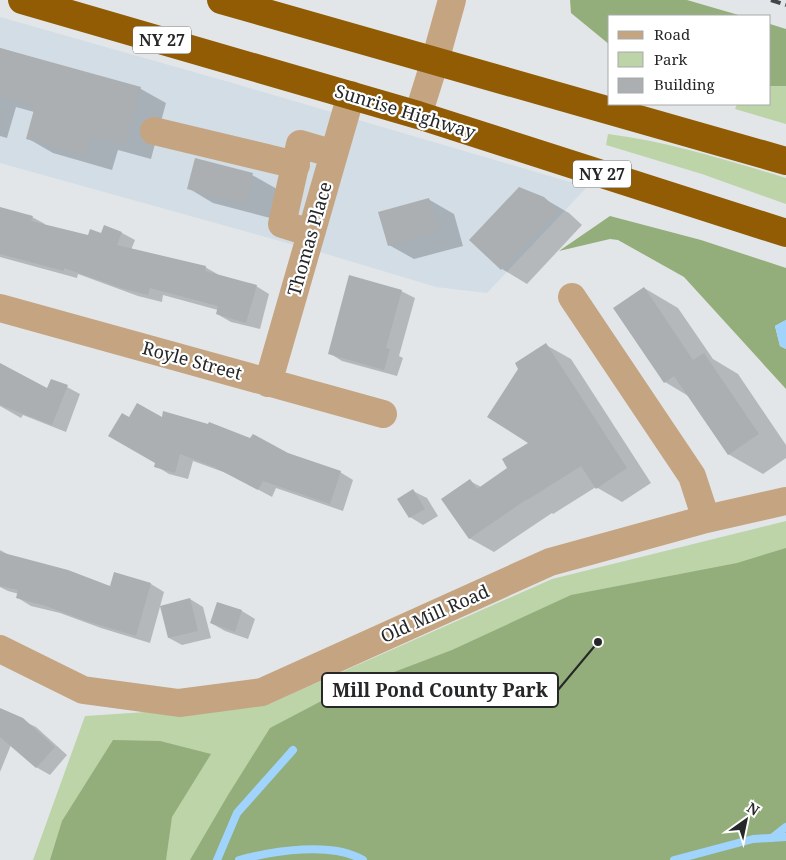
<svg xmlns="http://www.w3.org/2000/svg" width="786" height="860" viewBox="0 0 786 860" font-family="'Noto Serif',serif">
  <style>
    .built { fill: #d3dde5 }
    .green { fill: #bcd4a7 }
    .forest { fill: #93ae7a }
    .water { fill: #a0d4fd }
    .shadow { fill: #0003 }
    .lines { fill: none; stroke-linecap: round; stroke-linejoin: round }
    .stream { stroke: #a0d4fd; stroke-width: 8 }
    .building { fill: #abafb1 }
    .minor { stroke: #c5a581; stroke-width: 28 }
    .highway { stroke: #915c04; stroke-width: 28 }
    .rail { stroke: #434546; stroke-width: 4; stroke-dasharray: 10 5; stroke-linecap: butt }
    .labels { text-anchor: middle; stroke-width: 4.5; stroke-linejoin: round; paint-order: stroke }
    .shield { fill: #fff; stroke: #676868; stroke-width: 1 }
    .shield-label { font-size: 16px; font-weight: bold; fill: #262728 }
    .street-label { font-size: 18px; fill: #262728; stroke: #fff }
    .leader { fill: none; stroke: #262728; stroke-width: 2 }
    .callout-dot { fill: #262728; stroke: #fff; stroke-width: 2 }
    .callout { fill: #fff; stroke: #262728; stroke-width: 2 }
    .callout-label { font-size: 19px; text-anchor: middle; font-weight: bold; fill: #262728 }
  </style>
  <rect width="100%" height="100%" fill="#e3e6e9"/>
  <!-- built -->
  <path class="built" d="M0 17 229 82 587 187 487 293 436 287 323 253 0 163Z"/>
  <!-- green -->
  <path class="green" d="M770 86H786V124L735 109 737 104H770Z
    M608 134C670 142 726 160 786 178V204L702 174 606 145Z
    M786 521V860H33L85 716 269 704 552 579Z"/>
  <!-- forest -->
  <path class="forest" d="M570 0H687L742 16H610V45L571 13Z
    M770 24 786 29V86H770Z
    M610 216 701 240 786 268V320L775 326 780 346 786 349V389L684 277 618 240 610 239 559 251Z
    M786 548V860H190L228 795 270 728 331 696 452 650 571 595 737 563Z
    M113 740 160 741 211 754 172 817 166 860H50L62 821Z"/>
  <!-- water -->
  <path class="water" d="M786 320V349L780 346 775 326Z"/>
  <!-- shadow -->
  <path class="shadow" d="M0 48 141 89 166 103 151 159 118 150 112 170 53 153 27 138 34 112 16 107 7 138 0 136Z
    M252 175 277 189 270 218 213 203 188 188Z
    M543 198 569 213 582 225 527 284 502 269Z
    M428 199 454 214 463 246 414 259 389 245Z
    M0 213 32 217 45 224V226L89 236 122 233 135 240 131 250 205 267 219 275 256 286 269 294 260 329 231 322 217 314 218 310 163 295 162 302 138 296 78 274 77 278 0 257Z
    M644 288 678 308 713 359 738 374 786 445V458L763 474 728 454 690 397 665 382Z
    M401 291 415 298 399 356 403 358 397 376 342 361 329 353Z
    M546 345 571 359 651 483 622 502 596 487 553 514 552 513 494 552 469 538 470 481 481 487 509 468 530 443Z
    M0 366 48 390 67 387 80 394 66 432 23 415 21 418 0 406Z
    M129 419H163L288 454 340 472 353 480 343 511 276 488 272 497 229 474 193 461 188 479 169 474 156 466 157 462Z
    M413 491 427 498 438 516 423 525 410 517Z
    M0 550 9 555 111 587 115 574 151 584 164 592 150 643 101 628 60 613 31 606 18 598 19 594 8 591 0 587Z
    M190 599 203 607 211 638 182 645 169 638Z
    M218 603 242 611 255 619 248 639 225 631 211 623Z
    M0 710 36 727 67 755 50 775 36 767 11 745 0 772Z"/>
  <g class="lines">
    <!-- stream -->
    <path class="stream" d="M772 838 786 827
      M217 860 237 813 293 750
      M239 860C273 851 332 841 363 860
      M674 860 753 839 786 837"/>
  </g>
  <!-- building -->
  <path class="building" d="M0 48 141 87 125 145 92 136 87 156 26 139 35 106 0 96Z
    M195 158 253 173 244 204 187 189Z
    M519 187 544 197 558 210 501 270 469 240Z
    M429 198 438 232 388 246 378 212Z
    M0 207 33 216 31 221 88 235 90 229 101 233 104 225 122 232 117 245 206 266 205 271 257 285 246 323 216 314 218 306 150 288 148 295 124 289 64 268V271L0 254Z
    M349 275 402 290 386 348 390 349 384 370 328 354Z
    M644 287 693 360 704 353 759 434 728 455 674 376 664 383 613 308Z
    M546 343 627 468 596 489 581 466 527 500V499L469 539 441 499 470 479 477 489 507 468 502 459 528 443 487 417 518 369 515 363Z
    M0 363 47 388 51 379 68 385 52 425 0 405Z
    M137 403 162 417 163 411 208 424 209 422 250 438 253 434 288 453 341 471 330 504 263 481 258 490 214 467 180 454 175 473 154 467 155 463 108 436 122 413 129 417Z
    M413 489 425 509 409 518 397 499Z
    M0 552 68 570 110 586 114 572 151 583 136 636 86 621 46 606 16 598 18 590 0 586Z
    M190 598 198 631 168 638 160 606Z
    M217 602 242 610 235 632 210 623Z
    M0 708 23 718 55 747 36 768 0 737Z"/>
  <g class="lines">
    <!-- minor -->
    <path class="minor" d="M418 115 435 61 452 0
      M154 131 296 165
      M311 233 282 224 300 144 334 154
      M572 297 692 476 706 519
      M0 308 383 414
      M268 383 351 95
      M0 649 83 690 179 703 262 692 550 562 706 519 786 501"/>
    <!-- highway -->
    <path class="highway" d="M22 0 418 115 786 233
      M221 0 786 161"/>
    <!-- rail -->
    <path class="rail" d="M771 0 786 5"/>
  </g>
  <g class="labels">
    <!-- shield labels -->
    <g class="shield">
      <rect x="133" y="26.5" width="58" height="27" rx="4"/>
      <rect x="573" y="160.5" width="58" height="27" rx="4"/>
    </g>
    <g class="shield-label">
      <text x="162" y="46">NY 27</text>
      <text x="602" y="180">NY 27</text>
    </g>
    <!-- street labels -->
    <g class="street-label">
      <text transform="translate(405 112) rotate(17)" y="6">Sunrise Highway</text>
      <text transform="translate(310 239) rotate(-74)" y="6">Thomas Place</text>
      <text transform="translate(192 361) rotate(15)" y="6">Royle Street</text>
      <text transform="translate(435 614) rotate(-24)" y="6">Old Mill Road</text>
    </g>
  </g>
  <!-- callouts -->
  <path class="leader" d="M598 642L558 690"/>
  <circle class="callout-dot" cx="598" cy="642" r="5"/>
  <rect class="callout" x="322" y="673" width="236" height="34" rx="5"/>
  <g class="callout-label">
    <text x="440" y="697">Mill Pond County Park</text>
  </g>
  <!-- legend -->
  <rect x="608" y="15" width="162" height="90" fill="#ffffff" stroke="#a8a9a9"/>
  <rect x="618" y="31" width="25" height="8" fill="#c5a581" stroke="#a8a9a9"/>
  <text x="654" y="40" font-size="15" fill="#262728">Road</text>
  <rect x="618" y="52" width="25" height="15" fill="#bcd4a7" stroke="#a8a9a9"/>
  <text x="654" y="65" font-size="15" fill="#262728">Park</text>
  <rect x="618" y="78" width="25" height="15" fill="#abafb1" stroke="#a8a9a9"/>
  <text x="654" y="90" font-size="15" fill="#262728">Building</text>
  <!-- north arrow -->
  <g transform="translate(746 820) rotate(33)" stroke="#ffffff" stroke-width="4" paint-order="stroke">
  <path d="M0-4L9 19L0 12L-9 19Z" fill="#262728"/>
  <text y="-8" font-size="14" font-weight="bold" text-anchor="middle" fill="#262728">N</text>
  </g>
</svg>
